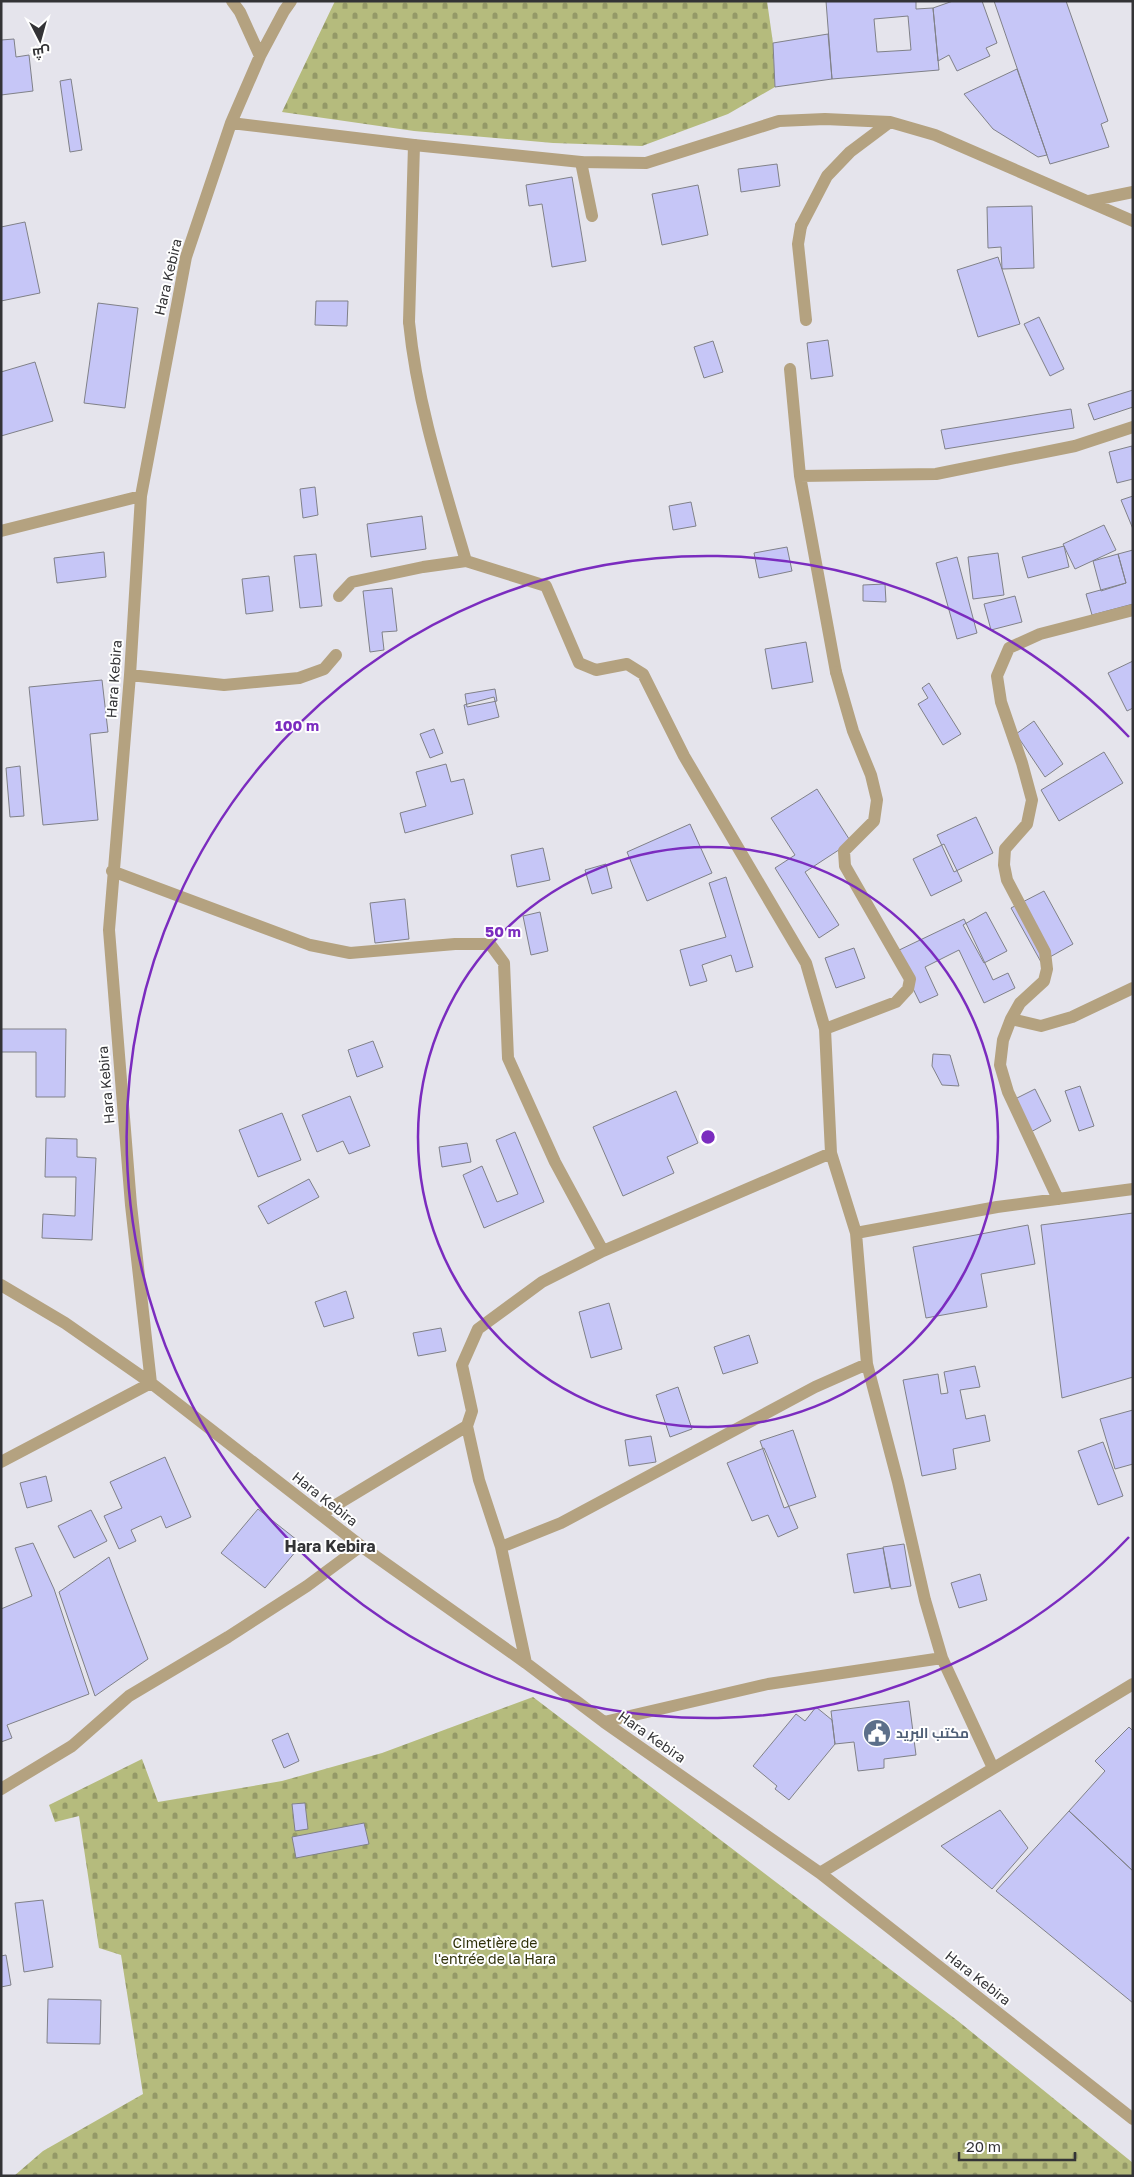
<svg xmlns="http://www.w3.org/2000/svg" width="1134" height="2177" viewBox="0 0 1134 2177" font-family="'Golos Text',Cairo,sans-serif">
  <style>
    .cemetery { fill: url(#cemetery-stones) }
    .building { fill: #c6c6f7; stroke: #808188; fill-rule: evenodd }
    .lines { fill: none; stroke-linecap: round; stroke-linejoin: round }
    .lane { stroke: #b4a280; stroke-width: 12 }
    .street { stroke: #b4a280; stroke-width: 12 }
    .ring { fill: none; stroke: #7b2cbf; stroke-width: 2.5 }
    .labels { text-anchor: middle; stroke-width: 4; stroke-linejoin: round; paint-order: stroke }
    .street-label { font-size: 14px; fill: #333336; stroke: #fff }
    .service-label { font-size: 14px; font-weight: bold; fill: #4e5e75; stroke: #fff; text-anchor: start }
    .park-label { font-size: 14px; fill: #2f310a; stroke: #fff }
    .quarter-label { font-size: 16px; font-weight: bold; fill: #333336; stroke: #fff }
    .centre { fill: #7b2cbf; stroke: #fff; stroke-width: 2.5 }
    .ring-label { font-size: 15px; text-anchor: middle; font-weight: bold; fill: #7b2cbf; stroke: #fff; stroke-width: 4; stroke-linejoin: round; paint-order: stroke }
  </style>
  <defs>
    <pattern id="cemetery-stones" width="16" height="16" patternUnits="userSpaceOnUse" patternTransform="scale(1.25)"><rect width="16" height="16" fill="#b5bb7d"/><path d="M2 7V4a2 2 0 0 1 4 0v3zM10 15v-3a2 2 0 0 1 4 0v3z" fill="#949967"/></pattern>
  </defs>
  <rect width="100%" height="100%" fill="#e5e4ec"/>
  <!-- cemetery -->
  <path class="cemetery" d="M335 1H767L773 43 775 87 728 114 642 146 553 143 414 131 282 112Z
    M533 1697 958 2021 1133 2163V2176H14L43 2151 143 2094 121 1955 99 1948 79 1816 55 1822 49 1805 142 1759 158 1802 282 1781 382 1753Z"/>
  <!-- building -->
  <path class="building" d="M826 1H916V9L933 8 939 70 832 79ZM908 16 911 50 877 52 874 19Z
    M953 1H982L997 43 986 48 990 56 957 71 949 55 938 61 933 8Z
    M994 1H1066L1108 121 1101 124 1109 147 1050 164Z
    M828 34 832 79 775 87 773 43Z
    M14 39 16 57 29 55 33 91 1 95V40Z
    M1017 69 1047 155 1038 157 993 129 964 94Z
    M71 79 82 150 70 152 60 81Z
    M777 164 780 186 741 192 738 169Z
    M572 177 586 261 552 267 542 204 529 206 526 185Z
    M698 185 708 235 662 245 652 194Z
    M1032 206 1034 268 1002 269 1001 247 988 248 987 207Z
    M25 222 40 293 1 301V227Z
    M998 257 1020 324 978 337 957 270Z
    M316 301H348L347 326 315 325Z
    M98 303 138 308 125 408 84 403Z
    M1039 317 1064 369 1050 376 1024 324Z
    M828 340 833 376 811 379 807 343Z
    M713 341 723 372 704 378 694 347Z
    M35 362 53 421 1 436V372Z
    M1133 390V407L1094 420 1088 404Z
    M1071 409 1074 428 945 449 941 430Z
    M1132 446 1133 479 1117 483 1109 452Z
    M315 487 318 515 303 518 300 489Z
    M1133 496V529L1121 500Z
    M691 502 696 526 673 530 669 506Z
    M422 516 426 549 371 557 367 524Z
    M1104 525 1116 550 1075 569 1063 544Z
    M1064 546 1069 567 1028 578 1022 557Z
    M787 547 792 571 759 578 754 553Z
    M1133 550V604L1092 615 1086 594 1126 583 1118 554Z
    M104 552 106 577 57 583 54 558Z
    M998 553 1004 595 973 599 968 557Z
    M316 554 322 606 300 608 294 556Z
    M1118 554 1126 583 1101 591 1093 561Z
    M957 557 977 633 957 639 936 563Z
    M269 576 273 611 246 614 242 579Z
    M885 584 886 602 863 601V585Z
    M392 588 397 631 382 632 384 650 370 652 363 591Z
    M1015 596 1022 622 991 630 984 604Z
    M806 642 813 682 772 689 765 649Z
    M1133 661V708L1127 711 1108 673Z
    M102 680 108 732 90 734 98 820 43 825 29 687Z
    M929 683 961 734 943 745 918 704 928 698 922 688Z
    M495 689 497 701 467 707 465 694Z
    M494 697 499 717 468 725 464 705Z
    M1034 721 1063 764 1045 777 1016 734Z
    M434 729 443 753 430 758 420 734Z
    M1104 752 1123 783 1059 821 1041 790Z
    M446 764 451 782 464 779 473 814 405 833 400 813 426 806 416 772Z
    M20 766 24 816 10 817 6 768Z
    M817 789 851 842 805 872 839 925 819 938 775 868 795 855 771 818Z
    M976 817 993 853 954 872 937 835Z
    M690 824 712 873 647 901 627 852Z
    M944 844 962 881 931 896 913 859Z
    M543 848 550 880 517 887 511 855Z
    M606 864 612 888 592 894 585 870Z
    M726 877 753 967 736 972 731 955 702 965 707 981 690 986 680 950 726 937 709 883Z
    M1044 891 1073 944 1041 962 1011 908Z
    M405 899 409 939 375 943 370 903Z
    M540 912 548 951 531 955 523 916Z
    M986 912 1007 951 984 963 963 925Z
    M964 919 993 980 1008 973 1015 988 984 1003 959 950 925 967 938 995 920 1003 895 952Z
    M854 948 865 978 836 988 825 958Z
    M1 1029H66L65 1097H36V1052H1Z
    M373 1041 383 1067 357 1077 348 1050Z
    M933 1054 950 1055 959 1086 942 1085 932 1066Z
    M1080 1086 1094 1126 1079 1131 1065 1091Z
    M1035 1089 1051 1121 1029 1133 1013 1100Z
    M676 1091 698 1143 667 1157 674 1173 623 1196 593 1127Z
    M350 1096 370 1146 349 1154 343 1141 317 1152 302 1115Z
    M282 1113 301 1160 258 1177 239 1130Z
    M515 1132 544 1202 484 1228 463 1175 482 1166 497 1202 518 1194 496 1140Z
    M46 1138 77 1139V1157L96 1158 92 1240 42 1238 43 1214 75 1216 76 1177H45Z
    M467 1143 471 1162 442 1167 439 1147Z
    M309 1179 319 1197 268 1224 258 1206Z
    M1133 1213V1377L1062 1398 1041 1225Z
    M1028 1225 1035 1264 981 1274 987 1307 926 1318 913 1247Z
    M346 1291 354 1318 324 1327 315 1302Z
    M609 1303 622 1349 591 1358 579 1312Z
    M441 1328 446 1351 418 1356 413 1333Z
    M749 1335 758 1363 723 1374 714 1347Z
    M975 1366 980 1387 960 1390 966 1419 985 1415 990 1441 953 1449 956 1469 922 1476 903 1380 938 1374 941 1394 948 1393 944 1372Z
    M678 1387 692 1429 670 1437 656 1395Z
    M1133 1410V1464L1115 1469 1100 1419Z
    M793 1430 816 1497 784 1508 760 1441Z
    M651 1436 656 1462 629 1466 625 1440Z
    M1103 1442 1123 1496 1098 1505 1078 1451Z
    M764 1448 798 1528 778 1537 768 1515 752 1521 727 1463Z
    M165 1457 191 1517 166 1528 161 1516 131 1530 136 1541 119 1549 104 1516 122 1508 110 1482Z
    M46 1476 52 1501 27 1508 20 1483Z
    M258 1509 302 1544 265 1588 221 1553Z
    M91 1510 107 1541 74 1558 58 1526Z
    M33 1543 54 1589 89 1694 7 1725 12 1738 1 1742V1609L32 1596 15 1548Z
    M904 1544 911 1586 891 1589 883 1547Z
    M883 1548 890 1587 854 1593 847 1554Z
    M109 1557 148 1659 95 1696 59 1592Z
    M980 1574 987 1600 959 1608 951 1583Z
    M909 1701 916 1755 884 1759V1768L858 1771 854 1742 835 1744 831 1711Z
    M816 1707 832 1720 835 1744 789 1800 775 1789 777 1786 753 1766 796 1714 805 1721Z
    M1129 1727 1133 1731V1871L1069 1811 1105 1771 1095 1761Z
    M288 1733 299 1761 284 1768 272 1740Z
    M305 1803 308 1829 295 1831 292 1804Z
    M1000 1810 1028 1848 992 1889 941 1846Z
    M1069 1811 1133 1871V2003L996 1891Z
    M364 1823 369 1844 296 1858 292 1837Z
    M43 1900 53 1967 24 1972 15 1903Z
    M6 1955 11 1985 1 1987V1956Z
    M48 1999 101 2000 100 2044 47 2043Z"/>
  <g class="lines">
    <!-- lane -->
    <path class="lane" d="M581 162 592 216
      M801 226 798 244 806 320
      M409 322 414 145
      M790 369 800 476 836 672
      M800 476 936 474 1075 446 1133 427"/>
    <!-- street -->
    <path class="street" d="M232 1 240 12 260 56
      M231 123 414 145 581 162 646 163 779 121 825 119 890 122 935 135 1133 221
      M1089 201 1133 192
      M801 226 827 176 850 152 890 122
      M409 322C417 404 443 483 466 561L546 586 579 663 596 670 627 664 643 674 684 756 806 963 825 1029 831 1153 856 1233 867 1364 898 1482 925 1600 942 1658 993 1768
      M1 531 141 496
      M339 596 352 582 423 567 466 561
      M130 675 224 685 299 678 324 669 336 655
      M112 871 310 945 350 953 455 944H490L504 963 508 1058 555 1162 603 1251
      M1011 1019 1041 1026 1072 1017 1133 988
      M825 1029 896 1002 908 989 910 979 845 866 844 851 874 821 877 800 871 775 853 731 836 672
      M1058 1199 1008 1092 1000 1065 1003 1040 1011 1019 1020 1003 1044 981 1047 969 1045 952 1007 880 1004 865 1005 849 1027 824 1032 800 1022 763 1001 702 997 676 1009 648 1040 634 1133 610
      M856 1233 997 1207 1133 1189
      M1 1285 65 1323 151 1383 361 1546 526 1663 604 1722 820 1873 1133 2119
      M1 1462 151 1383 131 1205 109 930 130 675 141 496 186 257 231 123 260 56 284 11 291 1
      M321 1514 467 1426
      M501 1547 561 1523 815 1387 867 1364
      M526 1663 501 1547 479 1480 467 1426 472 1411 462 1365 478 1329 542 1282 603 1251 831 1153
      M604 1722 768 1684 942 1658
      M1 1789 72 1746 129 1696 228 1637 307 1586 361 1546
      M820 1873 1133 1684"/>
  </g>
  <!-- distance rings -->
  <g class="ring">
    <circle cx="708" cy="1137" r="290"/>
    <path d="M1129 1537A581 581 0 1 1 1129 737"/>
  </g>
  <!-- icons -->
  <defs>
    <symbol id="civic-disc" viewBox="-11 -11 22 22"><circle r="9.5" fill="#5c6f8a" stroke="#fff"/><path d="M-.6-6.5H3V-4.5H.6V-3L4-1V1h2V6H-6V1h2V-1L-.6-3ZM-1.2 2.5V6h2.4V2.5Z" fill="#fff"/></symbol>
  </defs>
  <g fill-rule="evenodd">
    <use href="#civic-disc" x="861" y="1717" width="32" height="32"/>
  </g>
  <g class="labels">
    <!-- street labels -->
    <g class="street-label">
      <text transform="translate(168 277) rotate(-77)" y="5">Hara Kebira</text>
      <text transform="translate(114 679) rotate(-86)" y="5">Hara Kebira</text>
      <text transform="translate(106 1085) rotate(-95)" y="5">Hara Kebira</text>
      <text transform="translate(325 1499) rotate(38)" y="5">Hara Kebira</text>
      <text transform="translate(652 1737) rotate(35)" y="5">Hara Kebira</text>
      <text transform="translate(978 1978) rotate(38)" y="5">Hara Kebira</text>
    </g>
    <!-- service labels -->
    <g class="service-label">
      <text x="896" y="1738">مكتب البريد</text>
    </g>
    <!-- park labels -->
    <g class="park-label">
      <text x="495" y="1948">Cimetière de<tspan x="495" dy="16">l'entrée de la Hara</tspan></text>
    </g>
    <!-- quarter labels -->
    <g class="quarter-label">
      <text x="330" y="1552">Hara Kebira</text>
    </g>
  </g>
  <circle cx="708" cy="1137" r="8" class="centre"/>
  <g class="ring-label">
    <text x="297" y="731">100 m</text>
    <text x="503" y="937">50 m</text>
  </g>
  <!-- border -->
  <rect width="1134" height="2177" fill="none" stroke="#333336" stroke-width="5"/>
  <!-- north arrow -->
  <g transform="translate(40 40) rotate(174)" stroke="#ffffff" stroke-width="4" paint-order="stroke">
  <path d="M0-4L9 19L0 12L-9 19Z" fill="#333336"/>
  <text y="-8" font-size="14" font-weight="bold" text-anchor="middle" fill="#333336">ش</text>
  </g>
  <!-- scale -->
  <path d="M959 2152v8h116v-8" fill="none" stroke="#333336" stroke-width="2.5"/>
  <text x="966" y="2152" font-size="15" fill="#333336" stroke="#ffffff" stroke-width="4" paint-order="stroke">20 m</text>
</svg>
